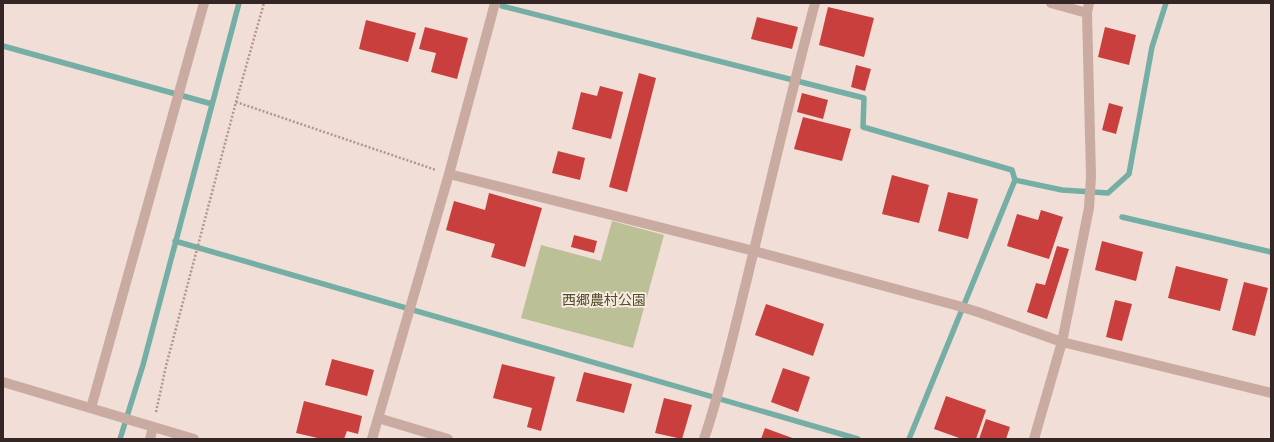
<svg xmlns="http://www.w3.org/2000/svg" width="1274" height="442" viewBox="0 0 1274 442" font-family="Montserrat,'Noto Sans JP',sans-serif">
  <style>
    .green { fill: #bbc096 }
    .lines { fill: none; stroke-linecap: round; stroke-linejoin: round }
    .stream { stroke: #75aea4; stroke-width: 5.5 }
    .building { fill: #c83f3d }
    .path { stroke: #b4958c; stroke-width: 2.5; stroke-dasharray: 2 2; stroke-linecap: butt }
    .minor { stroke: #c9aba2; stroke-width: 10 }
    .labels { text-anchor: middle; stroke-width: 4; stroke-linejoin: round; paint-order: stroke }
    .park-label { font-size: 14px; fill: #4c5128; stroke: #f9e9e2 }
  </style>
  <rect width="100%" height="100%" fill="#f1ded6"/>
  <!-- green -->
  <path class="green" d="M612 221 664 235 633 348 521 318 541 245 601 261Z"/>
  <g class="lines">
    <!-- stream -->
    <path class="stream" d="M502 6 864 98 863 127 1012 170 1015 180
      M3 46 212 104
      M1122 217 1271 252
      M175 241 858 439
      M120 439 143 365 239 3
      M909 439 1015 180 1062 190 1108 193 1129 174 1152 47 1166 3"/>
  </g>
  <!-- building -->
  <path class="building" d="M828 7 874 18 864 57 819 45Z
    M757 17 798 27 792 49 751 39Z
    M366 20 416 33 408 62 359 49Z
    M425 27 468 38 457 79 431 72 436 53 419 49Z
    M1105 27 1136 35 1129 65 1098 57Z
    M856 65 871 69 865 91 851 87Z
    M639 73 656 78 627 192 609 187Z
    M600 86 623 92 611 139 572 129 581 92 597 96Z
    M802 93 828 100 823 119 797 112Z
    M1109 103 1123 107 1116 134 1102 130Z
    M803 117 851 129 842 161 794 149Z
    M558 151 585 158 580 180 552 173Z
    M892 175 929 185 919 223 882 214Z
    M948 192 978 199 968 239 938 231Z
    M489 193 542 208 525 267 491 257 495 244 446 230 454 201 485 210Z
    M1041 210 1063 217 1049 259 1007 246 1017 214 1038 220Z
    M574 235 597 241 594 253 571 247Z
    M1102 241 1143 252 1136 281 1095 270Z
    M1057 246 1069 249 1047 319 1027 312 1036 283 1045 285Z
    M1176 266 1228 279 1220 311 1168 298Z
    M1244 282 1268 288 1255 336 1232 330Z
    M1115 300 1132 304 1122 341 1106 337Z
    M766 304 824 324 813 356 755 335Z
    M332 359 374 370 367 396 325 385Z
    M502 364 555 377 541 431 527 427 532 408 493 398Z
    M783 368 810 377 798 412 771 402Z
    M584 372 632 384 624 413 576 401Z
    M946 396 986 410 976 439H962L934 429Z
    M664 398 692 405 682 439 655 433Z
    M304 401 362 416 358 434 347 431 344 439H322L296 433Z
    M986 419 1010 427 1006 439H979Z
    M765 428 795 439H761Z"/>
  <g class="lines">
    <!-- path -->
    <path class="path" d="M236 102 436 170
      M156 412 166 366 236 102 264 3"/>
    <!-- minor -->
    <path class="minor" d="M1051 3 1087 13
      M449 174 754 251 955 305 978 312 1062 342 1271 393
      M3 382 194 439
      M91 408 204 3
      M378 418 448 439
      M150 439 153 427
      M372 439 449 174 495 3
      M704 439C720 392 731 344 743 295 767 198 789 100 815 3
      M1034 439 1062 342 1089 208 1091 177 1087 13 1089 3"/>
  </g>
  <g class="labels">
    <!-- park labels -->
    <g class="park-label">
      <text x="604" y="305">西郷農村公園</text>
    </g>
  </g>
  <!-- border -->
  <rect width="1274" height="442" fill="none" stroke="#332625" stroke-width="8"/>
</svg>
